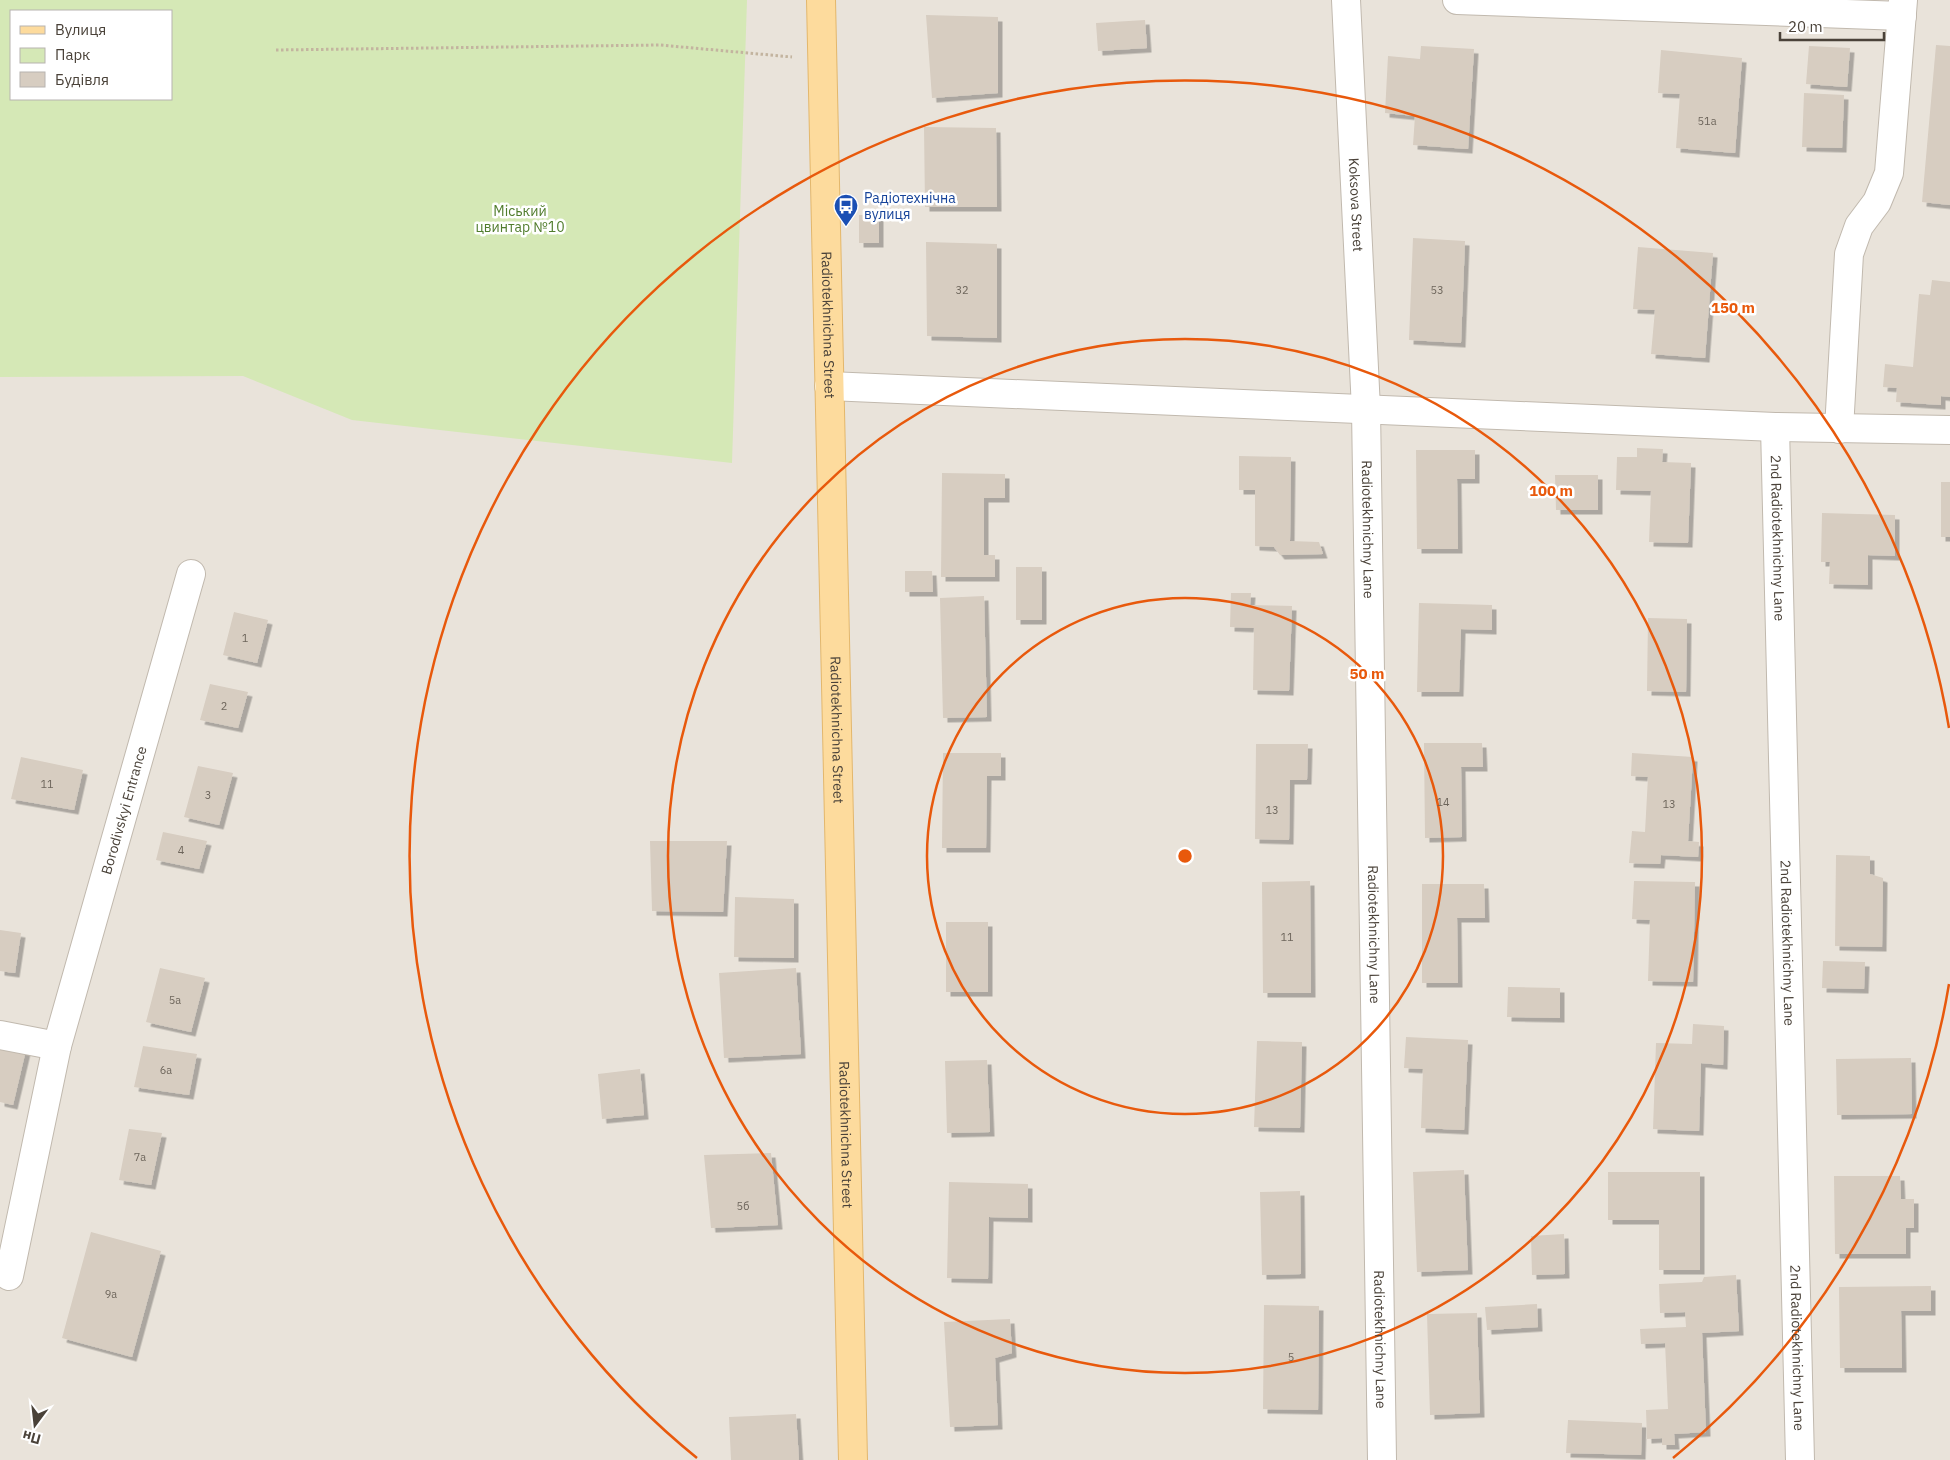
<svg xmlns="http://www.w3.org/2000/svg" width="1950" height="1460" viewBox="0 0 1950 1460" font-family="'IBM Plex Sans',sans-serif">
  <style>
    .residential { fill: #e9e3da; fill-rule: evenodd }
    .green { fill: #d5e8b6; fill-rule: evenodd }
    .building { fill: #d7cdc1; filter: url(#shadow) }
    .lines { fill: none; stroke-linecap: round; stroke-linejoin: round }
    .minor-casing { stroke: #c1b9ae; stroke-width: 30 }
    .major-casing { stroke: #e3b76c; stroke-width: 30 }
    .path { stroke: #c3b49f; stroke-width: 3; stroke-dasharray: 2.5 2.5; stroke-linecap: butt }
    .minor { stroke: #fff; stroke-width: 28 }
    .major { stroke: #fddb9d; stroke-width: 28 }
    .ring { fill: none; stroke: #e8590c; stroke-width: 2.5 }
    .labels { text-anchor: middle; stroke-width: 5; stroke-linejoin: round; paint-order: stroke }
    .number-label { font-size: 11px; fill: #6d655b }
    .transit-label { font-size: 14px; fill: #164399; stroke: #fff; text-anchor: start }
    .street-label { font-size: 14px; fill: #4a4239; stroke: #fff }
    .park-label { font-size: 14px; fill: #507c2c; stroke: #fff }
    .centre { fill: #e8590c; stroke: #fff; stroke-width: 2.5 }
    .ring-label { font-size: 15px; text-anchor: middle; font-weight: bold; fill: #e8590c; stroke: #fff; stroke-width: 5; stroke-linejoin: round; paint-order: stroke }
  </style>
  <defs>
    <filter id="shadow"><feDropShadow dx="4.5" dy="4.5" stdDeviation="0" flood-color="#0004"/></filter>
  </defs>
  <rect width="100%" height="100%" fill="#f5f2ec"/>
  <!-- residential -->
  <path class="residential" d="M0 0H1950V1460H0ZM11 11H171V99H11Z"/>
  <!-- green -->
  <path class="green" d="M0 0H747L732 463 352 420 243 376 0 377ZM11 11H171V99H11Z"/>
  <!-- building -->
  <path class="building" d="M926 15 998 17V93L932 98Z
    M1145 20 1147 48 1098 51 1096 23Z
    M1936 45 1950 46V205L1922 202Z
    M1421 46 1474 49 1468 149 1413 145 1415 116 1385 113 1388 56 1420 59Z
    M1809 46 1850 48 1847 87 1806 84Z
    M1661 50 1742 58 1735 153 1676 148 1680 94 1658 93Z
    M1804 93 1844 95 1842 148 1802 147Z
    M924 127 996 128 997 207H925Z
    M859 215H879V243H859Z
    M1413 238 1465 241 1461 343 1409 340Z
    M926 242 997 244V338L927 336Z
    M1638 247 1713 253 1705 358 1651 354 1655 310 1633 309Z
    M1932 280 1950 282V397L1941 396V405L1896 402 1897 388 1883 387 1885 364 1913 367 1919 294 1930 295Z
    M1637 448 1663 449 1662 462 1691 463 1688 543 1649 542 1651 491 1616 490 1617 457H1637Z
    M1416 450H1475V479H1457L1458 549H1417Z
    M1239 456 1291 457 1290 541 1319 542 1323 554 1280 555 1274 547 1255 546V490H1239Z
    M942 473 1005 474V498H984V555H995V577H941Z
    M1555 475H1598V510H1556Z
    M1941 482H1950V537H1941Z
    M1822 513 1895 515V556L1868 555V585L1829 584 1830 562H1821Z
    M1016 567H1042V620H1016Z
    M905 571H932L933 592H905Z
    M1231 593H1251L1250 605 1292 606 1289 691 1253 690 1254 628 1230 627Z
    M984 596 987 717 943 718 940 598Z
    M1419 603 1492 605V630L1461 629 1459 692H1417Z
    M234 612 268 620 257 663 223 655Z
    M1648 618 1687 619 1686 692 1647 691Z
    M210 684 248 692 238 728 200 720Z
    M1424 743H1482L1483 767H1461L1462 837 1425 838Z
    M1256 744H1308L1307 780H1290L1289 840 1255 839Z
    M943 753H1001V776H987L986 848H942Z
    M1632 753 1693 757 1688 841 1699 842 1698 857 1661 855 1660 864 1629 863 1632 831 1645 832 1648 777 1631 776Z
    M21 757 83 770 74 810 11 799Z
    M198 766 233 773 219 825 184 817Z
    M163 832 207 841 199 869 156 860Z
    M650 841H727L723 912 652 911Z
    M1836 855 1870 856V874L1883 878 1882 947 1835 946Z
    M1310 881 1311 993H1263L1262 882Z
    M1634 881 1695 882 1693 982 1648 981 1650 920 1632 919Z
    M1422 884H1484L1485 918H1457L1458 983H1422Z
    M735 897 794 899V958L734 957Z
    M946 922H988V992H946Z
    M0 930 21 933 15 973 0 971Z
    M1823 961 1865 962 1864 989 1822 988Z
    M160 968 205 978 191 1032 146 1022Z
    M796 968 801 1054 724 1058 719 973Z
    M1508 987 1560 988V1018L1507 1017Z
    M1693 1024 1724 1026 1723 1065 1701 1063 1699 1131 1653 1129 1656 1043 1692 1044Z
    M1406 1037 1468 1040 1464 1130 1421 1128 1423 1069 1404 1068Z
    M1257 1041 1302 1042 1300 1128 1254 1127Z
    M0 1043 26 1050 13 1105 0 1102Z
    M143 1046 197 1054 189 1095 134 1087Z
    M1911 1058 1912 1114 1837 1115 1836 1059Z
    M987 1060 990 1132 947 1133 945 1061Z
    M640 1069 644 1115 602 1119 598 1074Z
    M129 1129 162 1133 151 1185 119 1180Z
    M771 1153 778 1225 711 1228 704 1155Z
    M1464 1170 1468 1270 1417 1272 1413 1172Z
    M1608 1172H1700V1270H1659V1220H1608Z
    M1834 1176H1900L1901 1199H1914V1228H1906V1254H1835Z
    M949 1182 1028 1184V1218L989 1217 988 1279 947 1278Z
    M1300 1191 1301 1274 1262 1275 1260 1192Z
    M91 1232 161 1251 132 1357 62 1338Z
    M1564 1234 1565 1274 1532 1275 1531 1236Z
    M1736 1275 1739 1331 1702 1333 1706 1432 1674 1434 1675 1445H1662V1438L1647 1439 1646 1410 1668 1409 1665 1343 1641 1344 1640 1329 1686 1327 1685 1312 1660 1313 1659 1284 1702 1282 1704 1277Z
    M1931 1286V1311H1901L1902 1368H1840L1839 1287Z
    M1537 1304 1538 1327 1487 1330 1485 1307Z
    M1264 1305 1319 1306 1318 1410 1263 1409Z
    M1477 1313 1480 1413 1430 1415 1427 1314Z
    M1010 1319 1012 1353 995 1358 998 1425 950 1427 944 1322Z
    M796 1414 799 1460H731L729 1417Z
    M1568 1420 1642 1423 1641 1455 1566 1453Z"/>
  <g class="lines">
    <defs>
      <g id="minor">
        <path id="s1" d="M1346 0 1366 409 1382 1460"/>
        <path d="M1457 0 1902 16"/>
        <path d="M829 386 1775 427 1950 430"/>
        <path id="s2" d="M1775 427 1800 1460"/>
        <path d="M1839 429 1849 254 1859 226 1877 202 1889 173 1903 0"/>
        <path d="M0 1035 57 1046"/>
        <path id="s3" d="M9 1276 57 1046 191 574"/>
      </g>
      <g id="major">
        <path id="s4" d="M821 0 853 1460"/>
      </g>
    </defs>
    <!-- minor casing -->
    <use href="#minor" class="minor-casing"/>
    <!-- major casing -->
    <use href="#major" class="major-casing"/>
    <!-- path -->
    <path class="path" d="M276 50 660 45 792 57"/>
    <!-- minor -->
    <use href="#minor" class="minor"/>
    <!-- major -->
    <use href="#major" class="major"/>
  </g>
  <!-- distance rings -->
  <g class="ring">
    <circle cx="1185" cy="856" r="258"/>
    <circle cx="1185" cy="856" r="517"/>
    <path d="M1949 984A775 775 0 0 1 1673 1458M697 1458A775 775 0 1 1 1949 728"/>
  </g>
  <!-- icons -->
  <defs>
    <symbol id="bus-pin" viewBox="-11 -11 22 30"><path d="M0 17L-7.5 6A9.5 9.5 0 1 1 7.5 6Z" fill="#1a4fb4" stroke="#fff"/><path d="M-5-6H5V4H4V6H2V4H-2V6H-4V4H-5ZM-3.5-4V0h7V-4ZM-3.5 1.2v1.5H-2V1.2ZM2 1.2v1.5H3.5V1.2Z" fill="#fff"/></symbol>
  </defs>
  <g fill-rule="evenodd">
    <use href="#bus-pin" x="832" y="192" width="28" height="38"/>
  </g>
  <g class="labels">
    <!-- number labels -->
    <g class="number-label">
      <text x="1707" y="125">51а</text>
      <text x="962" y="294">32</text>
      <text x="1437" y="294">53</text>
      <text x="245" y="642">1</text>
      <text x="224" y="710">2</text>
      <text x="47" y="788">11</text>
      <text x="208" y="799">3</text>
      <text x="1443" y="806">14</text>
      <text x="1669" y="808">13</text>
      <text x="1272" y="814">13</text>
      <text x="181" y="854">4</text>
      <text x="1287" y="941">11</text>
      <text x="175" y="1004">5а</text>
      <text x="166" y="1074">6а</text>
      <text x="140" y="1161">7а</text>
      <text x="743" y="1210">5б</text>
      <text x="111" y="1298">9а</text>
      <text x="1291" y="1361">5</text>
    </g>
    <!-- transit labels -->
    <g class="transit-label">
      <text x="864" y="203">Радіотехнічна<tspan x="864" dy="16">вулиця</tspan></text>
    </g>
    <!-- street labels -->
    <g class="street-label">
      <text dy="5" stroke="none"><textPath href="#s1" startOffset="205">Koksova Street</textPath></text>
      <text dy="5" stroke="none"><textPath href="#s4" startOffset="325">Radiotekhnichna Street</textPath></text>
      <text dy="5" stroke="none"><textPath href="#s1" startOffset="530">Radiotekhnichny Lane</textPath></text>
      <text dy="5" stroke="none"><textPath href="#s2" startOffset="111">2nd Radiotekhnichny Lane</textPath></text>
      <text dy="5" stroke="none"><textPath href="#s4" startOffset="730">Radiotekhnichna Street</textPath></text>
      <text dy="5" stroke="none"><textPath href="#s3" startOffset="480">Borodivskyi Entrance</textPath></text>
      <text dy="5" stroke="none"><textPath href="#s1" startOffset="935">Radiotekhnichny Lane</textPath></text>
      <text dy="5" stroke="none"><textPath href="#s2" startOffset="516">2nd Radiotekhnichny Lane</textPath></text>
      <text dy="5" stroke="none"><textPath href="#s4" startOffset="1135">Radiotekhnichna Street</textPath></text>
      <text dy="5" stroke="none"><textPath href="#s1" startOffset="1340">Radiotekhnichny Lane</textPath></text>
      <text dy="5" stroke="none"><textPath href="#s2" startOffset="921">2nd Radiotekhnichny Lane</textPath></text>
    </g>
    <!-- park labels -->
    <g class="park-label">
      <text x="520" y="216">Міський<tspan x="520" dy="16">цвинтар №10</tspan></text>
    </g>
  </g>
  <circle cx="1185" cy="856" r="8" class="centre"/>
  <g class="ring-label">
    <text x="1733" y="313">150 m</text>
    <text x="1551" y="496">100 m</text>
    <text x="1367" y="679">50 m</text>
  </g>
  <!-- legend -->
  <rect x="10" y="10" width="162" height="90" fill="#ffffff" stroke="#b7b3b0"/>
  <rect x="20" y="26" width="25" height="8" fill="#fddb9d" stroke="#b7b3b0"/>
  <text x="55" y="35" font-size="15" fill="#4a4239">Вулиця</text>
  <rect x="20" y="48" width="25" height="15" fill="#d5e8b6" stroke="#b7b3b0"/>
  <text x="55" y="60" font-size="15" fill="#4a4239">Парк</text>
  <rect x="20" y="72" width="25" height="15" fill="#d7cdc1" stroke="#b7b3b0"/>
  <text x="55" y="85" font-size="15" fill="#4a4239">Будівля</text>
  <!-- north arrow -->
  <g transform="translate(35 1425) rotate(195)" stroke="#ffffff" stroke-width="4" paint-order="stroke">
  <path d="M0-4L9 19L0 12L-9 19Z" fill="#4a4239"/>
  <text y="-8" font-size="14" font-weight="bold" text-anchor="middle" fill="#4a4239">Пн</text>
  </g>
  <!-- scale -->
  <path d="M1780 32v8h104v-8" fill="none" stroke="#4a4239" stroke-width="2.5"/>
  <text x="1788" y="32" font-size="15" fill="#4a4239" stroke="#ffffff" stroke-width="4" paint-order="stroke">20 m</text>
</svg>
